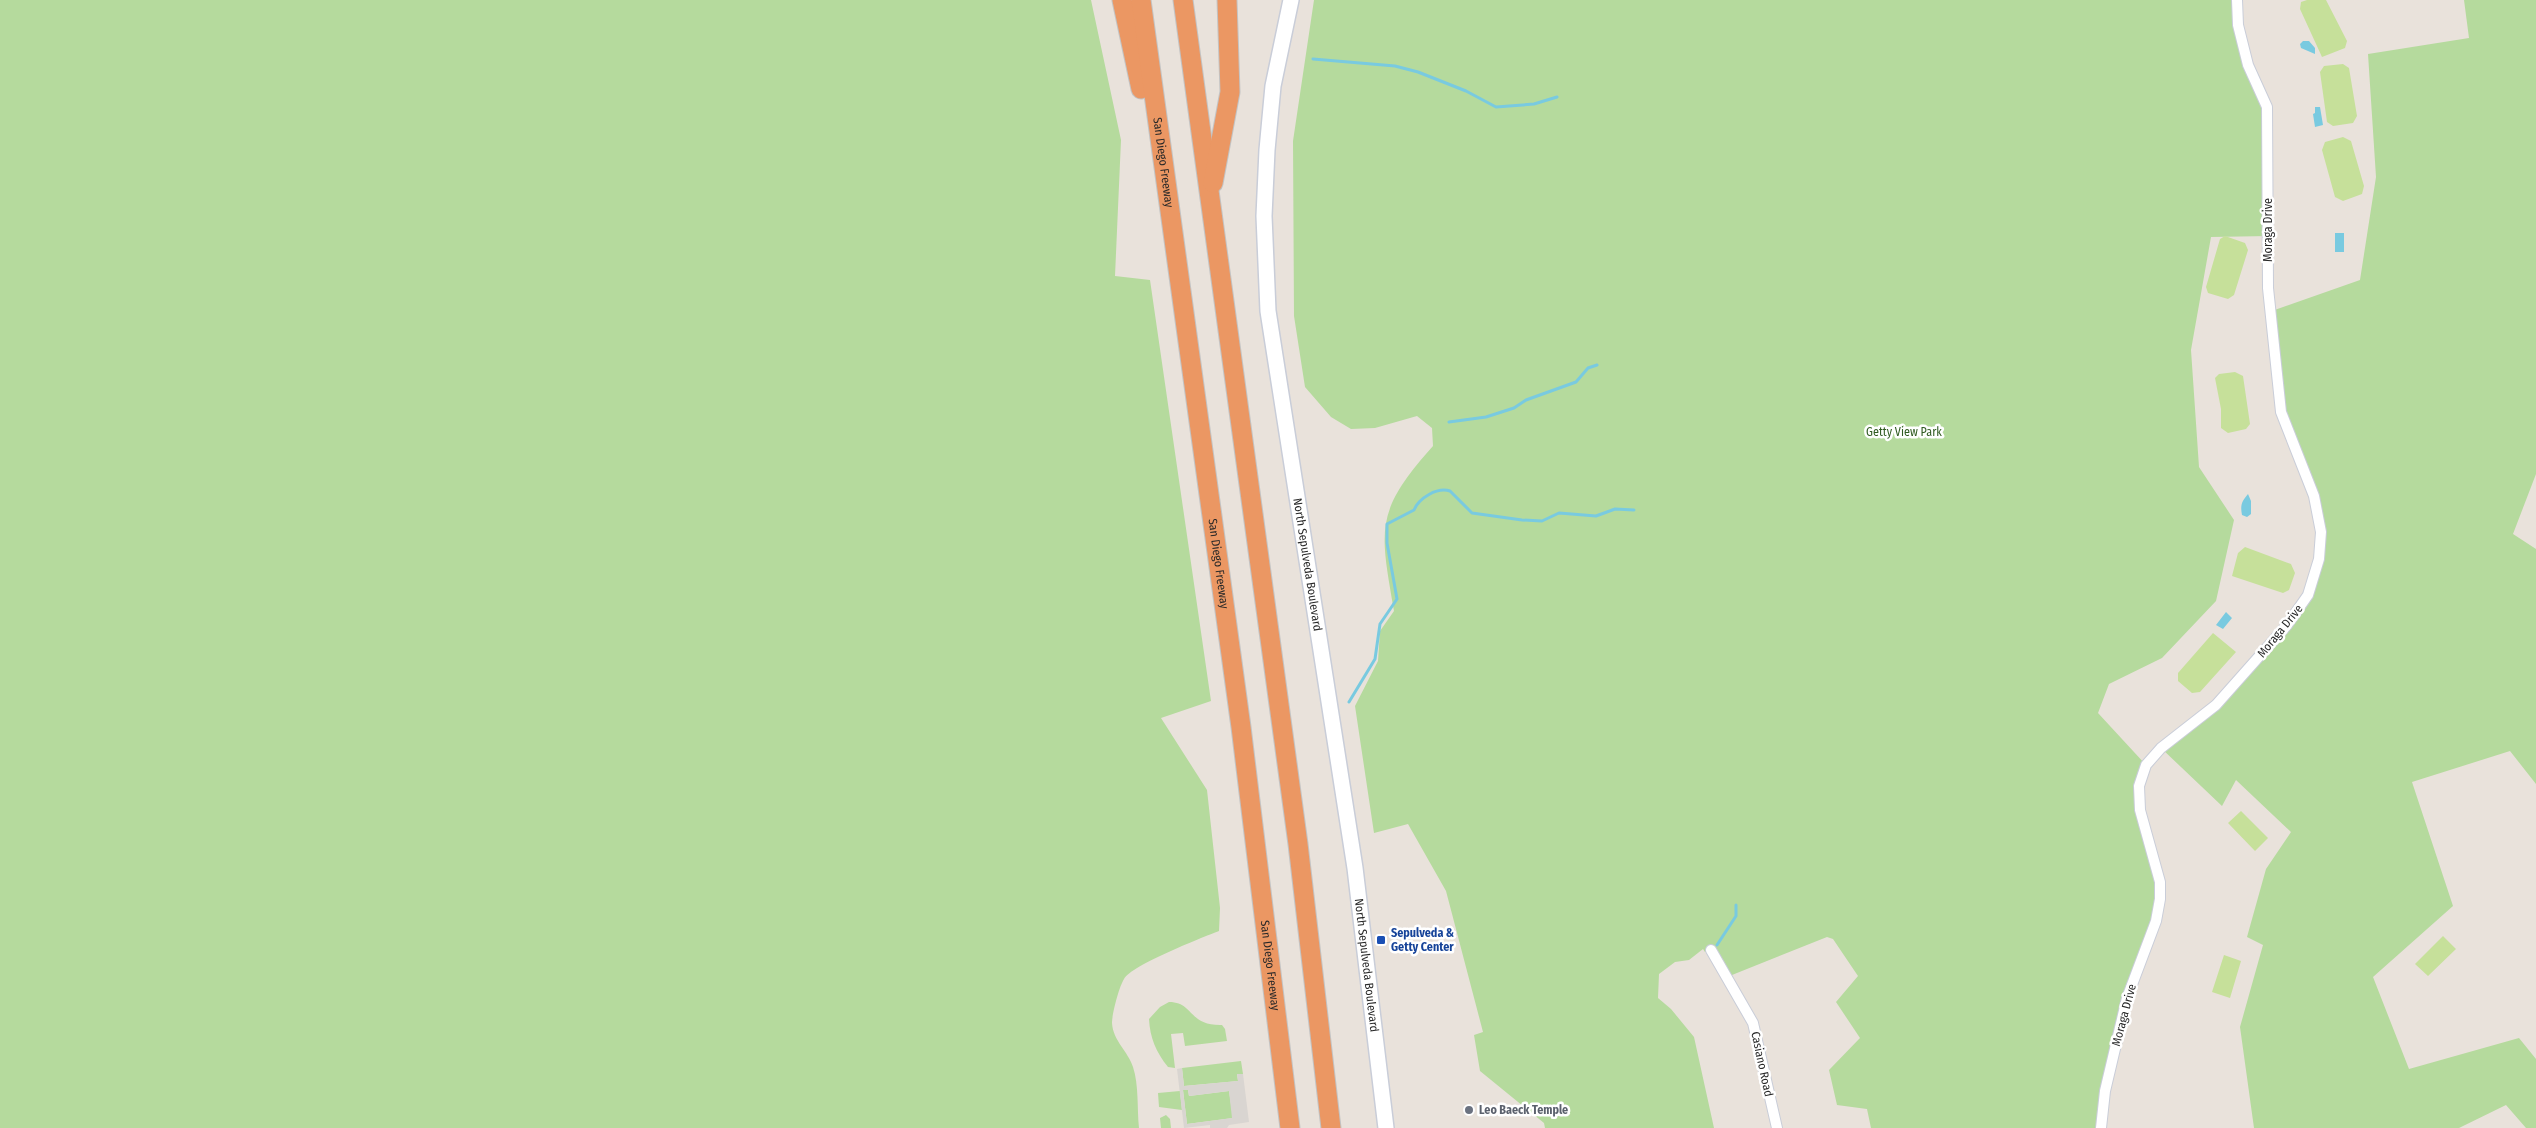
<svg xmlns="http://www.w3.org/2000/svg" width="2536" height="1128" viewBox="0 0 2536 1128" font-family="'Fira Sans Condensed',sans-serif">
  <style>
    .green { fill: #b5da9d }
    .pitch { fill: #c6e09a }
    .plaza { fill: #d9d5d1; fill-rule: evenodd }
    .water { fill: #79cae0 }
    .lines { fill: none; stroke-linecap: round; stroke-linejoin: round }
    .stream { stroke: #79cae0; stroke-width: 3 }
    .minor-casing { stroke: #c9cdd8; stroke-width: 12 }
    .secondary-casing { stroke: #c9cdd8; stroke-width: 18 }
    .motorway-casing { stroke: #c3c3c3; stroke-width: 21 }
    .minor { stroke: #fff; stroke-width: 10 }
    .secondary { stroke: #fff; stroke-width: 15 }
    .motorway { stroke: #eb9763; stroke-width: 19 }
    .transit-dot { fill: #1a4fb4; stroke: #fff; stroke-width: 2 }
    .worship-dot { fill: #6b7280; stroke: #fff; stroke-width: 2 }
    .labels { text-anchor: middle; stroke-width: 5; stroke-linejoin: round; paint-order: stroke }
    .street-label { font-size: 12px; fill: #282828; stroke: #fff }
    .park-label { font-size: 12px; fill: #305b21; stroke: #fff }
    .transit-label { font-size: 12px; font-weight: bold; fill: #164399; stroke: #fff; text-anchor: start }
    .worship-label { font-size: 12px; font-weight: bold; fill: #5b616d; stroke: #fff; text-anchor: start }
  </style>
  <rect width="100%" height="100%" fill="#e9e2db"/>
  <!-- green -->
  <path class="green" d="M0 0H1091L1121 140 1115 276 1150 280 1211 701 1161 718 1207 790 1220 908 1219 931C1201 938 1132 965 1124 979 1119 987 1112 1014 1112 1023 1113 1041 1128 1051 1133 1067 1139 1085 1137 1109 1139 1128H0Z
    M1314 0H2237L2238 25 2267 107 2269 236 2211 237 2191 350 2199 467 2234 520 2216 601 2162 658 2109 684 2098 713 2146 765 2139 786 2160 899 2127 998 2103 1128H1871L1867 1109 1837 1105 1829 1070 1860 1038 1836 1002 1858 976 1833 939 1827 937 1727 977 1709 950 1705 952 1703 949 1689 960 1675 962 1659 974 1658 998 1671 1009 1694 1037 1714 1128H1545L1544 1123 1480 1071 1474 1035 1483 1032 1446 891 1408 824 1374 833 1355 706 1378 661 1380 631 1394 611C1380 529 1374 512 1433 446L1432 428 1417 416 1375 428 1351 429 1331 417 1305 387 1294 316 1293 141Z
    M2464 0H2536V474L2513 534 2536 549V784L2510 751 2412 782 2453 906 2373 977 2409 1069 2519 1038 2536 1059V1128H2526L2506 1105 2459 1128H2254L2240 1027 2263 945 2247 937 2266 869 2291 832 2236 780 2222 806 2161 748 2216 705 2308 595 2321 532 2281 412 2269 312 2360 280 2376 177 2368 54 2469 38Z
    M1169 1002C1194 1002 1188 1026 1222 1025L1225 1029 1227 1041 1185 1046 1183 1033 1171 1034 1175 1068 1168 1067C1156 1052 1150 1038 1149 1019L1160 1007Z
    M1241 1061 1243 1074H1237L1238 1081 1184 1086 1182 1068Z
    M1183 1090H1188L1189 1096 1229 1091 1233 1118 1187 1124Z
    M1180 1091 1182 1110 1159 1107 1158 1093Z
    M1166 1115 1170 1119 1171 1128H1161L1160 1118Z"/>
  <!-- pitch -->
  <path class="pitch" d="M2307 0H2326L2347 41 2345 48 2322 57 2300 9 2301 2Z
    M2343 64 2349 68 2357 116 2353 123 2333 126 2327 122 2320 72 2324 66Z
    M2343 137 2351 141 2364 186 2362 194 2343 201 2335 197 2322 150 2325 142Z
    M2225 236 2245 243 2248 250 2234 295 2228 299 2208 293 2206 287 2220 239Z
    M2235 372 2243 376 2250 424 2246 429 2228 433 2221 428V409L2215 378 2219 374Z
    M2245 547 2291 564 2295 573 2289 590 2283 593 2232 576 2238 553Z
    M2213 633 2236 652 2200 692 2192 693 2178 681V673Z
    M2241 811 2268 838 2255 851 2228 823Z
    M2443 936 2456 949 2428 976 2415 964Z
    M2224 955 2241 961 2230 998 2212 992Z"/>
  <!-- plaza -->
  <path class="plaza" d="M1182 1068 1184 1086 1238 1081 1237 1074H1243L1249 1122 1229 1125 1227 1128H1210V1125L1184 1128 1177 1069ZM1183 1090H1188L1189 1096 1229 1091 1232 1118 1187 1124Z"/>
  <!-- water -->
  <path class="water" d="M2303 41H2309L2315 48V54L2301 48 2300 44Z
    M2315 107H2320L2323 125 2315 127 2313 114 2315 113Z
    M2335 233H2344V252H2335Z
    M2248 494 2251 501V514L2247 517 2242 515C2240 505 2242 501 2248 494Z
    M2226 612 2232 618 2223 629 2216 625Z"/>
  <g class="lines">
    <!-- stream -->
    <path class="stream" d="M1313 59 1395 66 1418 72 1466 91 1496 107 1534 104 1557 97
      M1449 422 1486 417 1514 408 1526 400 1576 382 1588 368 1597 365
      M1349 702 1375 659 1380 624 1397 599 1387 543V524L1414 510C1419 498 1437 487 1450 491L1472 513 1522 520 1542 521 1559 513 1596 516 1615 509 1634 510
      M1717 945 1736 916V905"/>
    <defs>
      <path id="minor" d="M1711 950 1753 1023 1777 1128
        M2101 1128 2105 1091 2127 998 2156 921 2160 899V882L2140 810 2139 786 2146 765 2161 748 2216 705 2287 625 2308 595 2319 559 2321 532 2314 496 2281 412 2268 288 2267 107 2248 65 2238 25 2237 0"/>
      <g id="secondary">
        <path id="s1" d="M1291 0 1273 86 1267 150 1264 216 1268 311 1355 868 1386 1128"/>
      </g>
      <g id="motorway">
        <path d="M1122 0 1141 89"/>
        <path id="s2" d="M1141 0 1241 727 1290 1128"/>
        <path d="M1183 0 1298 844 1331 1128"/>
        <path d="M1213 183 1230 92 1227 0"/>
      </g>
    </defs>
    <!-- minor casing -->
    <use href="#minor" class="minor-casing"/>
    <!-- secondary casing -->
    <use href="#secondary" class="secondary-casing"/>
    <!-- motorway casing -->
    <use href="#motorway" class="motorway-casing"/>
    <!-- minor -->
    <use href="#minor" class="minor"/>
    <!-- secondary -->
    <use href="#secondary" class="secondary"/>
    <!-- motorway -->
    <use href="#motorway" class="motorway"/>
  </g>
  <!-- markers -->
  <rect class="transit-dot" x="1376" y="935" width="10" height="10" rx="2.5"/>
  <circle class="worship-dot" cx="1469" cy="1110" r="5"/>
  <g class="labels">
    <!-- street labels -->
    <g class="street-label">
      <text dy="4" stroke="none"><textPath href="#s2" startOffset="164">San Diego Freeway</textPath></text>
      <text transform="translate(2268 230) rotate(-90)" y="4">Moraga Drive</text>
      <text dy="4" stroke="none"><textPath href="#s2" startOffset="569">San Diego Freeway</textPath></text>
      <text dy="4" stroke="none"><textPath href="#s1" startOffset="570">North Sepulveda Boulevard</textPath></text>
      <text transform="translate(2280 631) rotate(-51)" y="4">Moraga Drive</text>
      <text dy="4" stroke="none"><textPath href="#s2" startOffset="974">San Diego Freeway</textPath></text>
      <text dy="4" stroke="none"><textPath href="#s1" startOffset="975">North Sepulveda Boulevard</textPath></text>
      <text transform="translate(2124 1015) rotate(-75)" y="4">Moraga Drive</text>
      <text transform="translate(1762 1064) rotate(78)" y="4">Casiano Road</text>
    </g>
    <!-- park labels -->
    <g class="park-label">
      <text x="1904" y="436">Getty View Park</text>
    </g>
    <!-- transit labels -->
    <g class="transit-label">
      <text x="1391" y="937">Sepulveda &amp;<tspan x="1391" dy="14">Getty Center</tspan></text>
    </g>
    <!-- worship labels -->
    <g class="worship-label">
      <text x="1479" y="1114">Leo Baeck Temple</text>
    </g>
  </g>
</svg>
